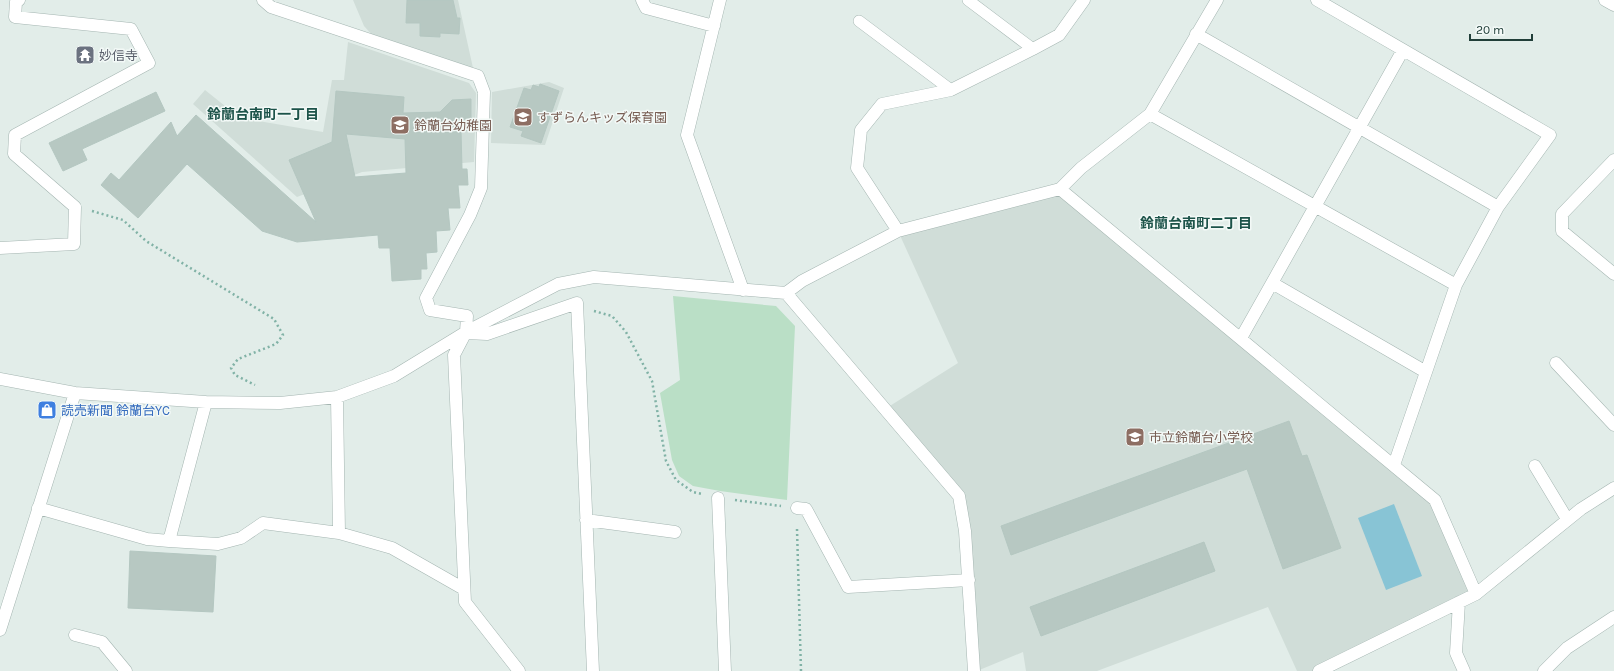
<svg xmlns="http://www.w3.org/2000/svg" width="1614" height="671" viewBox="0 0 1614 671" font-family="Karla,'Noto Sans JP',sans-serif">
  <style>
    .built { fill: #d0ddd8 }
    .green { fill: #badfc6 }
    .water { fill: #88c4d5 }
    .building { fill: #b7c8c2; stroke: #b4c7c1; fill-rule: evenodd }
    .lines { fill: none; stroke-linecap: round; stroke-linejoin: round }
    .lane-casing { stroke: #a4b5b1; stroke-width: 12 }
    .street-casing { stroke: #a4b5b1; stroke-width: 13 }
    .path { stroke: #81b2a6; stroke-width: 2.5; stroke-dasharray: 2 3; stroke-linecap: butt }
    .lane { stroke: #fff; stroke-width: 11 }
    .street { stroke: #fff; stroke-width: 12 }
    .labels { text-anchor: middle; stroke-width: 3; stroke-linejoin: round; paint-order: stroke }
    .worship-label { font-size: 13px; fill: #5b616d; stroke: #f3f9f7; text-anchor: start }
    .education-label { font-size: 13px; fill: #785e54; stroke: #f3f9f7; text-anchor: start }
    .shop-label { font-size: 13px; fill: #366cbe; stroke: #f3f9f7; text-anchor: start }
    .neighbourhood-label { font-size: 14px; font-weight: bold; fill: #1c5349; stroke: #f3f9f7 }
  </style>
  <rect width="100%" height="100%" fill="#e2ede9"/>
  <!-- built -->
  <path class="built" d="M353 0H458L473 68 374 37 364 26Z
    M348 42 469 83 476 93 474 162 362 172 297 197 193 104 205 90 240 118 323 132 332 80H344Z
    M549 82 564 88 545 145 491 143 492 92Z
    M1060 189 1435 500 1476 594 1319 671H1297L1268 607 1097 671H1026L1023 652 977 671 959 496 885 409 958 363 898 231Z"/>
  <!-- green -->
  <path class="green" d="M673 296 776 306 795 326 787 500 720 491 693 486 679 476 672 460 660 393 680 380Z"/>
  <!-- water -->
  <path class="water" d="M1394 504 1422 576 1386 590 1358 518Z"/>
  <!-- building -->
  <path class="building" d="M407 0H453L457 18H460L459 34 440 33V37L420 36V23H406Z
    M540 84 559 91 541 143 521 136 523 131 510 127 524 88 531 90 533 85 539 87Z
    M336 91 404 97 403 113 440 112 452 100 471 99V130L461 131 462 169H467L468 185H458L460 208H448L450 230 436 231 437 252 426 253 427 269H421V279L392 281 390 248H379L378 235 297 242 262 231 187 164 138 218 101 185 111 173 119 180 171 122 177 136 196 115 316 222 289 160 332 142ZM346 134 405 139 406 173 355 177Z
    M156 92 165 111 82 149 87 160 63 171 49 143Z
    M1289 421 1302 456 1307 455 1341 548 1283 569 1247 469 1011 555 1001 526Z
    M1204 542 1215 571 1041 636 1030 607Z
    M130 551 216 556 213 612 128 608Z"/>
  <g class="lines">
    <defs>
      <path id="lane" d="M968 0 1033 49
        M859 21 951 90"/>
      <path id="street" d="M263 0 271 7 478 76 484 92 481 188 470 215 426 298 430 310 467 316 466 332 454 355 465 602 519 671
        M642 0 646 8 714 26
        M720 0 687 135 743 290
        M1317 0 1550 135 1498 207 1456 285 1394 465
        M1605 0 1614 5
        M1196 34 1498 207
        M1150 114 1456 285
        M1614 160 1562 214V231L1614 274
        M1060 189 1435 500 1476 594
        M898 231 857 168 861 130 882 104 951 90 1033 49 1059 35 1084 0
        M0 248 74 244 75 207 14 154 15 135 149 63 131 29 15 17 16 2 19 0
        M1272 283 1426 372
        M786 293 959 496 965 531 974 671
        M467 333 487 334 577 303 593 671
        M1241 338 1403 50
        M1556 363 1614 425
        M0 379 75 393 206 402 280 403 337 397 394 376 466 332 558 284 594 277 786 293 802 281 898 231 1060 189 1081 168 1150 114 1217 0
        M337 397 339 533
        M1535 466 1567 519
        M718 498 725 671
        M38 508 147 539 169 541 218 544 241 538 263 523 339 533 392 548 464 589
        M797 508 806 509 848 587 969 580
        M586 520 675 532
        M169 541 206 402
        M1459 602 1456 653 1464 671
        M0 630 75 393
        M75 635 102 642 126 671
        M1319 671 1476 594 1581 509 1614 488
        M1544 671 1567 648 1614 617"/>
    </defs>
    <!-- lane casing -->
    <use href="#lane" class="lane-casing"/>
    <!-- street casing -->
    <use href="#street" class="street-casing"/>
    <!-- path -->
    <path class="path" d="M92 211 123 220 146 241 274 319 283 335 276 344 238 359 231 368 235 375 255 385
      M594 311 612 316 626 332 652 381 666 461 676 480 693 492 702 494
      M735 500 781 506
      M797 529 801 671"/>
    <!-- lane -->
    <use href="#lane" class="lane"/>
    <!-- street -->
    <use href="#street" class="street"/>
  </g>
  <!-- icons -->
  <defs>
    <symbol id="temple-square" viewBox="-11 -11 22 22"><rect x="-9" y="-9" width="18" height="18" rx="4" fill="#6b7280" stroke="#f3f9f7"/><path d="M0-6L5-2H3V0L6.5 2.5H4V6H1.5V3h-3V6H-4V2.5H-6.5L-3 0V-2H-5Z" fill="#fff"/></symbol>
    <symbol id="school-square" viewBox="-11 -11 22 22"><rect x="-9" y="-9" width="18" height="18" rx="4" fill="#8d6e63" stroke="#f3f9f7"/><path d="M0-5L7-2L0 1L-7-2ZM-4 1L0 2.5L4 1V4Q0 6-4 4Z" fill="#fff"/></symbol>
    <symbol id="shop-square" viewBox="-11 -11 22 22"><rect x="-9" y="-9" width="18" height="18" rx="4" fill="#3f7fe0" stroke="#f3f9f7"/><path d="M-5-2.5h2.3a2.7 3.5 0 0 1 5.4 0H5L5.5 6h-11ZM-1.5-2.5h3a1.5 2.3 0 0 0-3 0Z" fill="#fff"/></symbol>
  </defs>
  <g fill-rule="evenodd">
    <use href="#temple-square" x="74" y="44" width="22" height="22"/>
    <use href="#school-square" x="512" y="106" width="22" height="22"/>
    <use href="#school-square" x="389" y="114" width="22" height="22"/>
    <use href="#shop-square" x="36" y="399" width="22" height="22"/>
    <use href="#school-square" x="1124" y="426" width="22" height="22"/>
  </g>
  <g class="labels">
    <!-- worship labels -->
    <g class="worship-label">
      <text x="99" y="60">妙信寺</text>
    </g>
    <!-- education labels -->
    <g class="education-label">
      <text x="537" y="122">すずらんキッズ保育園</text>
      <text x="414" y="130">鈴蘭台幼稚園</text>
      <text x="1149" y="442">市立鈴蘭台小学校</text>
    </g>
    <!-- shop labels -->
    <g class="shop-label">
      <text x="61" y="415">読売新聞 鈴蘭台YC</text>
    </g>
    <!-- neighbourhood labels -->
    <g class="neighbourhood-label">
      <text x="263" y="119">鈴蘭台南町一丁目</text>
      <text x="1196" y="228">鈴蘭台南町二丁目</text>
    </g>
  </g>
  <!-- scale -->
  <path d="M1470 34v6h62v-6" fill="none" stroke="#213f39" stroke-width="2"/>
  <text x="1476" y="34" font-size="12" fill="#213f39" stroke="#f3f9f7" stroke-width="3" paint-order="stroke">20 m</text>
</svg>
